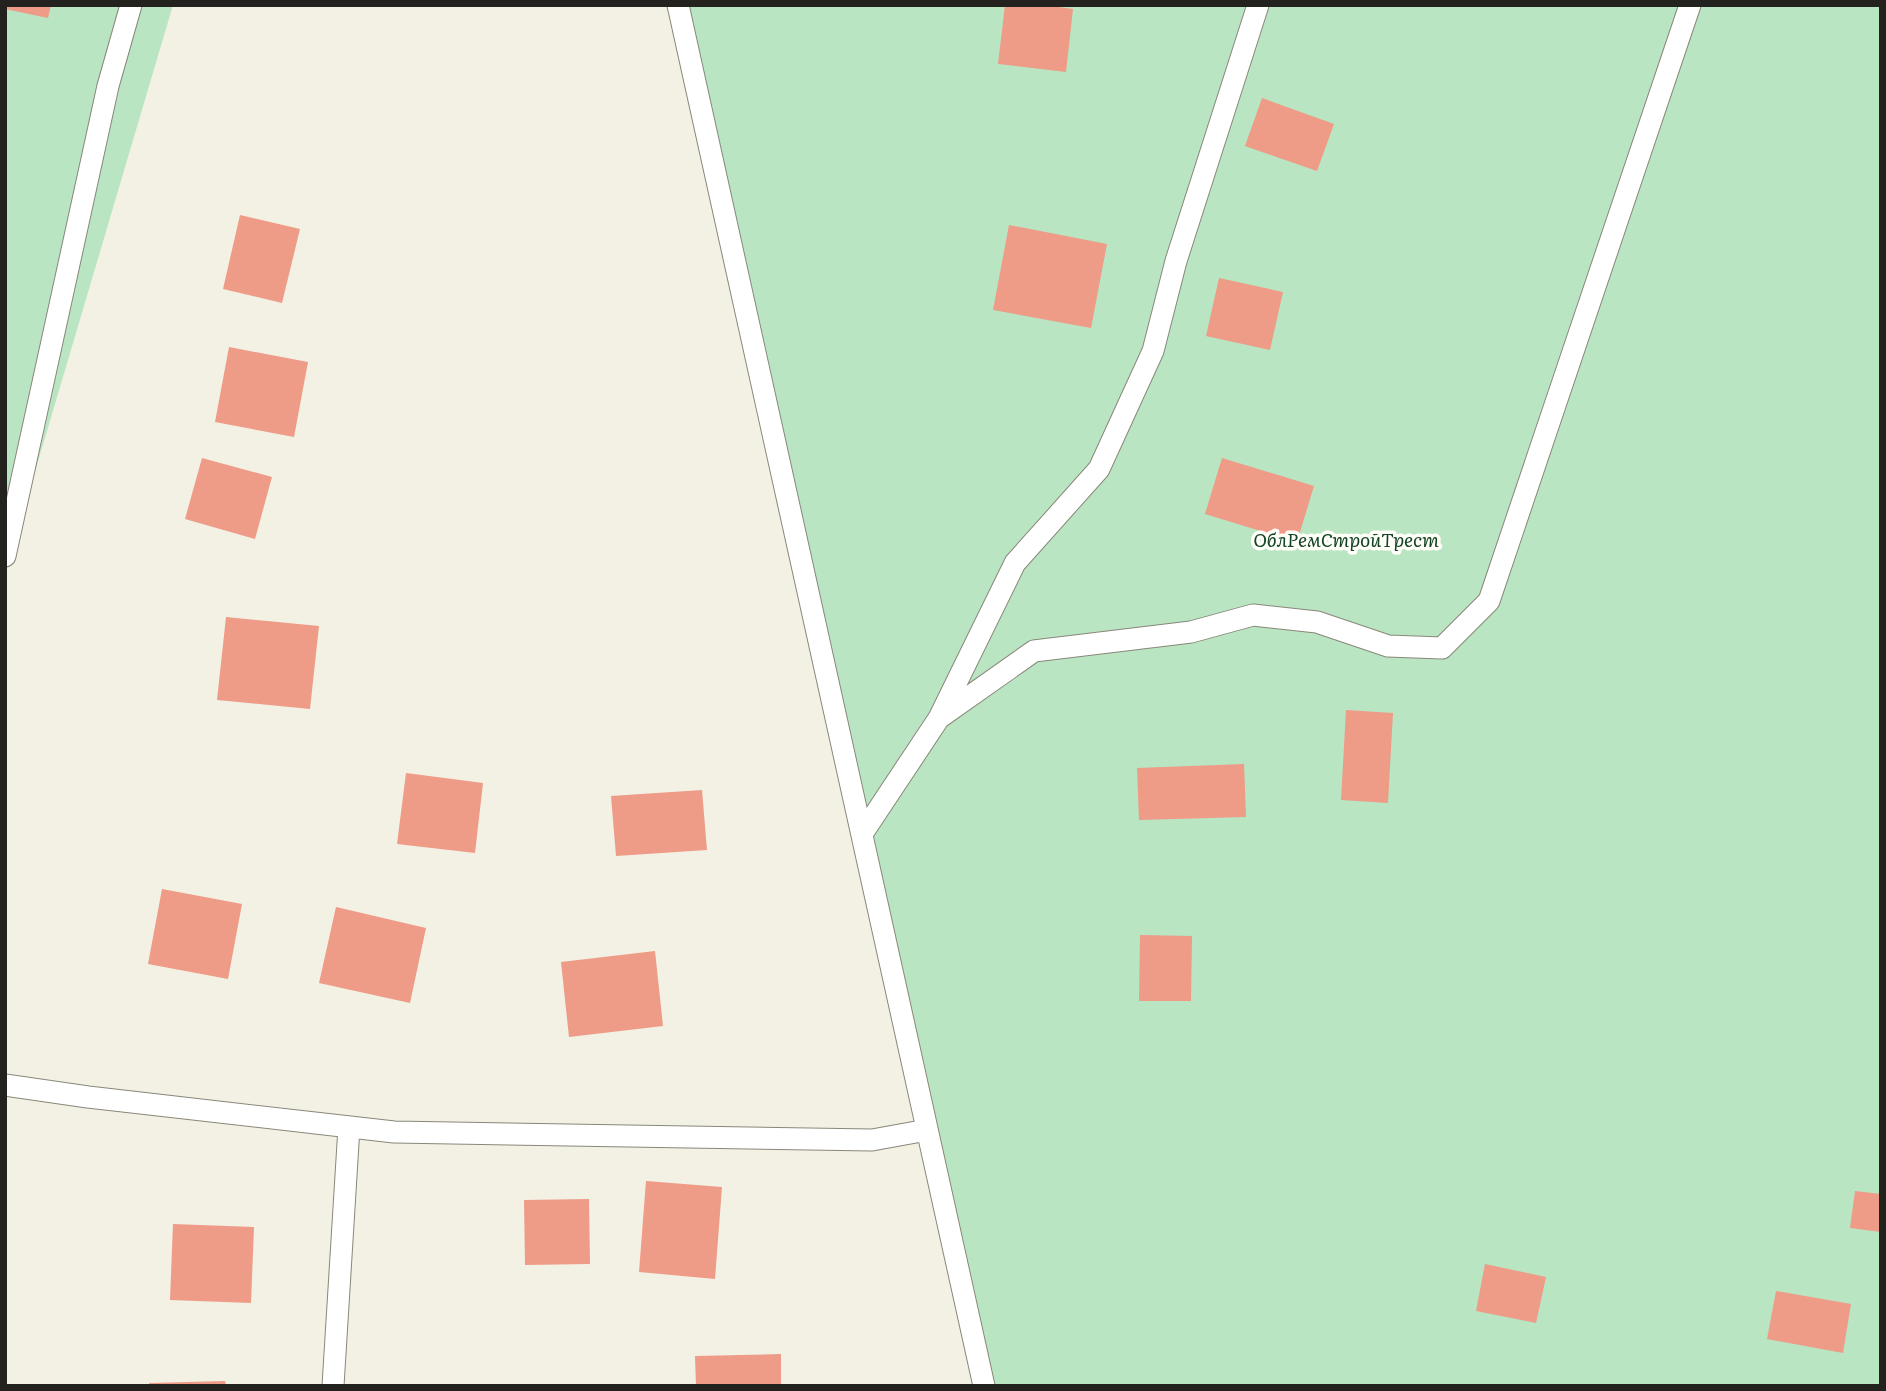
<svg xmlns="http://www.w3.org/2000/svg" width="1886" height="1391" viewBox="0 0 1886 1391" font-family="Literata,serif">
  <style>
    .green { fill: #b9e5c2 }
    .building { fill: #ee9b88 }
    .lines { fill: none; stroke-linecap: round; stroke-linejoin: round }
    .service-casing { stroke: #89877a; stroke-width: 23 }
    .service { stroke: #fff; stroke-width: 21 }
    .labels { text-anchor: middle; stroke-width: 7; stroke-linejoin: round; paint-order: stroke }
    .park-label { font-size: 19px; font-style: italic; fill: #124523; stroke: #fffef8 }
  </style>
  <rect width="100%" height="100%" fill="#f3f1e3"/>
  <!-- green -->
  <path class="green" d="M5 5H173L5 573Z
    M678 5H1881V1386H984Z"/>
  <!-- building -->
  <path class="building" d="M5 5H51L48 18 5 9Z
    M1005 5H1044L1073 9 1066 72 998 64Z
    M1262 98 1334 124 1317 171 1245 146Z
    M240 215 300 229 282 303 223 289Z
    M1009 225 1107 244 1091 328 993 310Z
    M1219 278 1283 292 1270 350 1206 336Z
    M229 347 308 362 294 437 215 422Z
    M202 458 272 477 255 539 185 519Z
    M1222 458 1314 486 1297 542 1205 514Z
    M226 617 319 626 310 709 217 700Z
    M1346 710 1393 713 1388 803 1341 800Z
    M1244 764 1246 817 1139 820 1137 768Z
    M406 773 483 783 475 853 397 844Z
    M702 790 707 850 616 856 611 796Z
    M162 889 242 904 228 979 148 964Z
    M336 907 426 928 410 1003 319 983Z
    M1140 935 1192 936 1191 1001H1139Z
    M655 951 663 1026 569 1037 561 962Z
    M646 1181 722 1187 715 1279 639 1272Z
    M1855 1191 1881 1194V1232L1850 1228Z
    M589 1199 590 1264 525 1265 524 1200Z
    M173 1224 254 1227 251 1303 170 1300Z
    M1485 1264 1546 1277 1536 1323 1476 1311Z
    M1776 1291 1851 1304 1843 1353 1767 1339Z
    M781 1354V1386H696L695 1356Z
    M225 1381 226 1386H149V1383Z"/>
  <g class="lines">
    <defs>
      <path id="service" d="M678 5 984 1386
        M5 556 108 86 131 5
        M940 716 1015 563 1099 469 1153 351 1176 261 1258 5
        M862 834 939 718 1034 651 1191 632 1253 615 1317 622 1388 646 1442 648 1489 601 1690 5
        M5 1085 88 1097 394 1132 872 1140 927 1130
        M333 1386 349 1127"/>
    </defs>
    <!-- service casing -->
    <use href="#service" class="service-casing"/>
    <!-- service -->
    <use href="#service" class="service"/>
  </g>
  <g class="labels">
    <!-- park labels -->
    <g class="park-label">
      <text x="1346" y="547">ОблРемСтройТрест</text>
    </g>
  </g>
  <!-- border -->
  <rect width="1886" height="1391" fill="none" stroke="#23221e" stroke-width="14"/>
</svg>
